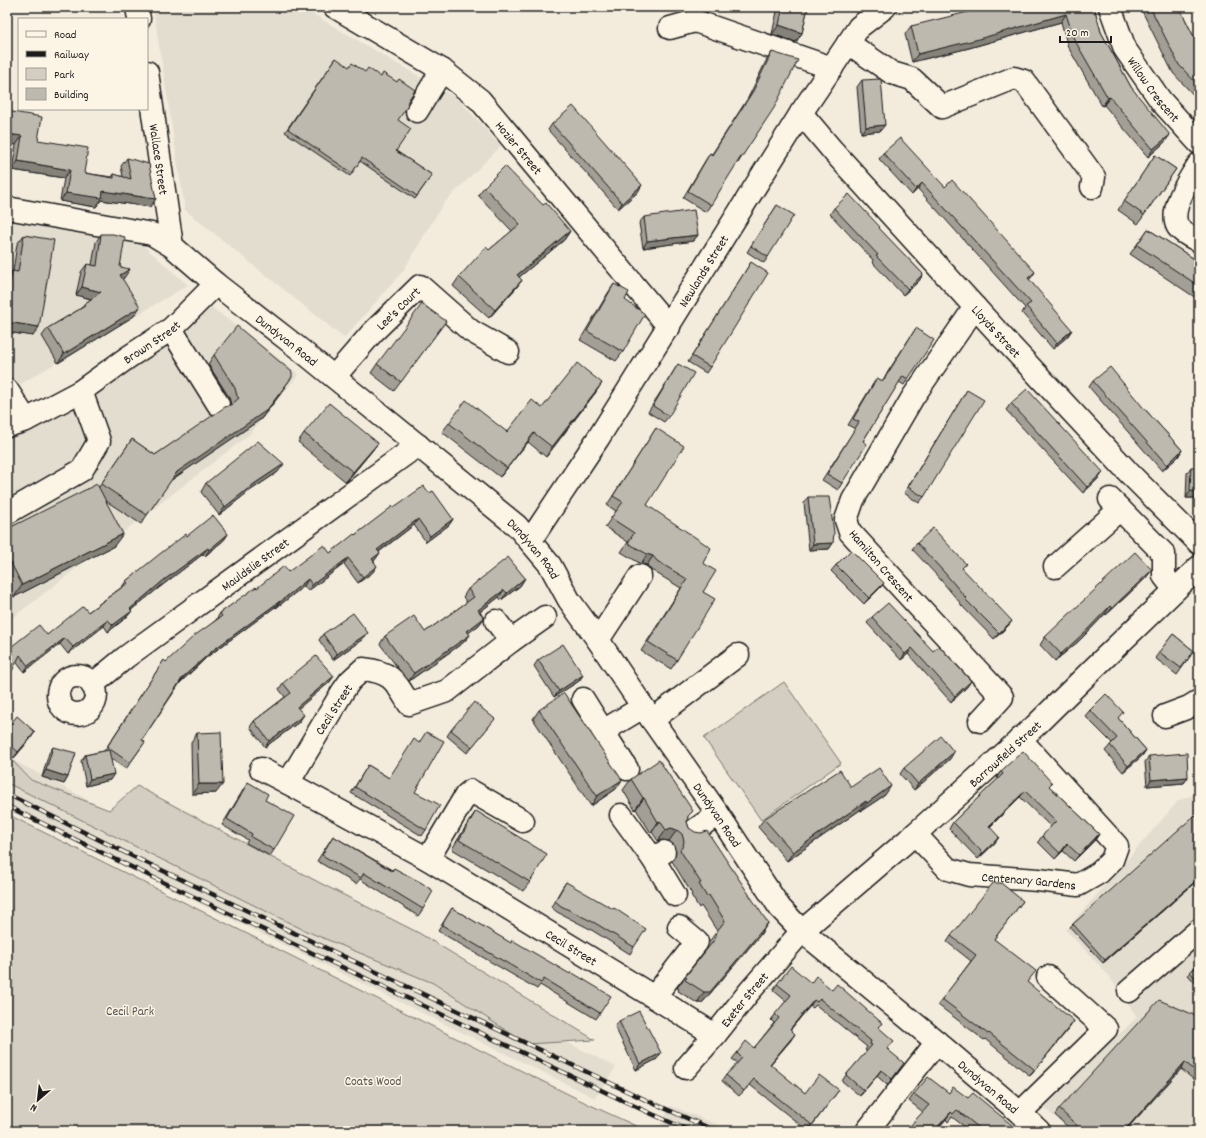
<svg xmlns="http://www.w3.org/2000/svg" width="1206" height="1138" viewBox="0 0 1206 1138" font-family="Dekko,sans-serif">
  <style>
    .built { fill: #e3ddcf }
    .green { fill: #d3cec1; stroke: #78756e }
    .lines { fill: none; stroke-linecap: round; stroke-linejoin: round }
    .minor-casing { stroke: #1c1c1c; stroke-width: 25 }
    .major-casing { stroke: #1c1c1c; stroke-width: 25 }
    .minor { stroke: #fcf5e5; stroke-width: 22 }
    .major { stroke: #fcf5e5; stroke-width: 22 }
    .rail-casing { stroke: #1c1c1c; stroke-width: 4.5 }
    .rail { stroke: #fcf5e5; stroke-width: 3; stroke-dasharray: 9; stroke-linecap: butt }
    .wall { fill: #a39f96; stroke: #1c1c1c }
    .shaded-wall { fill: #85827a; stroke: #1c1c1c }
    .building { fill: #beb9ae; stroke: #1c1c1c }
    .labels { text-anchor: middle; stroke-width: 3; stroke-linejoin: round; paint-order: stroke }
    .street-label { font-size: 13px; fill: #1c1c1c; stroke: #fcf5e5 }
    .park-label { font-size: 13px; fill: #53514e; stroke: #fcf5e5 }
  </style>
  <rect width="100%" height="100%" fill="#f3ecdd"/>
  <filter id="ink" filterUnits="userSpaceOnUse"><feTurbulence type="fractalNoise" baseFrequency=".025" numOctaves="2"/><feDisplacementMap in="SourceGraphic" scale="8" xChannelSelector="R" yChannelSelector="G"/><feConvolveMatrix kernelMatrix="1 2 1 2 8 2 1 2 1" color-interpolation-filters="sRGB"/></filter>
  <g filter="url(#ink)">
    <!-- built -->
    <path class="built" d="M153 7H301L459 100 501 146 443 204 403 271 344 338 185 210Z
      M7 216 137 240 188 285 7 392Z
      M201 299 299 374 250 434 7 622V435Z
      M7 757 109 811 616 1067 595 1098 7 809Z
      M1199 793V1131H1073L1043 1108 1137 1017 1109 976 1066 930 1179 800Z
      M671 1106 734 1131H668L659 1127Z"/>
    <!-- green -->
    <path class="green" d="M784 682 841 763 761 820 704 738Z
      M7 755 31 780 109 810 137 786 322 884 419 933 595 1040 527 1044 433 983 306 931 7 783Z
      M7 814 588 1104 647 1131H7Z"/>
    <g class="lines">
      <defs>
        <g id="minor">
          <path d="M137 7 139 19"/>
          <path id="s1" d="M335 7 442 70 480 100 669 327"/>
          <path id="s2" d="M1110 7 1125 49 1161 101 1199 143"/>
          <path d="M670 28 695 21 832 68"/>
          <path d="M848 43 892 73 912 79 942 107 1014 78 1024 81 1094 177 1092 187"/>
          <path id="s3" d="M147 72 172 246"/>
          <path d="M417 111 442 70"/>
          <path id="s4" d="M801 113 833 151 1004 339 1130 474 1199 543"/>
          <path d="M1199 164C1190 178 1168 210 1178 227 1182 233 1193 238 1199 241"/>
          <path d="M975 307 913 397 853 500 846 520 850 532 1002 697 980 721"/>
          <path d="M171 329 218 404"/>
          <path id="s5" d="M334 377 372 333 420 286 471 331 508 352"/>
          <path d="M7 390 26 420"/>
          <path id="s6" d="M7 426 26 420 81 391 127 358 171 329 216 284"/>
          <path d="M1110 499 1164 554V576L1175 590"/>
          <path d="M7 513 82 470 99 441 81 391"/>
          <path id="s7" d="M530 541 599 437 801 113 859 27 885 7"/>
          <path d="M1055 567 1120 509"/>
          <path id="s8" d="M545 617 511 641 447 691 409 704C395 681 392 672 363 669L350 681 343 691 288 783 428 859 654 997 715 1035"/>
          <path d="M496 621 511 641"/>
          <path d="M598 640 640 576"/>
          <circle cx="77" cy="695" r="19"/>
          <path id="s9" d="M92 685 126 657 418 445"/>
          <path d="M583 699 603 731 643 707"/>
          <path d="M1165 716 1189 707 1199 701"/>
          <path d="M652 720 738 655"/>
          <path d="M603 731 627 769"/>
          <path d="M261 769 288 783"/>
          <path d="M621 815 653 859 664 852"/>
          <path d="M692 832 718 814"/>
          <path id="s10" d="M915 834 948 869 969 875 1038 880 1078 885 1099 873 1112 860 1117 846 1020 739"/>
          <path d="M428 859 466 795 471 791 523 821"/>
          <path d="M653 859 675 895"/>
          <path d="M1129 991 1199 930"/>
          <path d="M654 997 697 942 679 927"/>
          <path id="s11" d="M686 1068 715 1035 749 992 802 931 915 834 1035 726 1095 667 1199 567"/>
          <path d="M1020 1113 1106 1029 1048 977"/>
          <path d="M867 1131 937 1042"/>
        </g>
        <g id="major">
          <path id="s12" d="M7 208 152 234 172 246 216 284 297 347 517 526 550 565 569 600 598 640 643 707 718 814 780 908 802 931 937 1042 1020 1113 1039 1131"/>
        </g>
      </defs>
      <!-- minor casing -->
      <use href="#minor" class="minor-casing"/>
      <!-- major casing -->
      <use href="#major" class="major-casing"/>
      <!-- minor -->
      <use href="#minor" class="minor"/>
      <!-- major -->
      <use href="#major" class="major"/>
      <defs>
        <path id="rail" d="M7 794 132 856 648 1101 716 1131
          M7 806 127 865 643 1110 690 1131"/>
      </defs>
      <!-- rail casing -->
      <use href="#rail" class="rail-casing"/>
      <!-- rail -->
      <use href="#rail" class="rail"/>
    </g>
    <!-- wall -->
    <path class="wall" d="M778 7H808L802 33 796 42 772 34Z
      M1094 7 1101 32 1131 87 1164 143 1148 157 1104 105 1102 106 1068 47 1061 22 969 48 912 62 905 34 911 26Z
      M1140 7H1179L1199 47V101L1173 73Z
      M772 52 743 155 738 163 737 162 706 212 683 198 705 161 710 153 712 154 748 98 767 59Z
      M336 58 398 120 396 151 432 175 415 199 360 161 350 176 285 132Z
      M862 80 880 131 861 133 857 87Z
      M7 111 38 140 84 173 112 177 114 174 123 177 121 166 127 158 150 207 101 200 96 207 60 201 64 178 12 170 16 145Z
      M552 124 638 192 618 209 548 130Z
      M883 153 945 187 1035 272 1029 279 1068 336 1053 349 1022 313 1025 308 918 189 912 195 879 159Z
      M1155 155 1176 169 1138 224 1118 210Z
      M484 187 543 205 570 231 564 240 519 277 522 280 516 288 489 318 453 286 459 277 489 250 512 231 478 195Z
      M777 205 768 257 764 263 747 252Z
      M834 208 879 229 923 274 919 281 903 295 872 262 873 260 830 214Z
      M644 217 698 235 693 241 643 248 639 223Z
      M1148 229 1199 262V294L1196 298 1130 254Z
      M101 234 120 267 124 278 122 279 134 316 58 363 42 336 48 328 80 309 84 304 91 299 76 295 81 272 87 264 92 265 96 242Z
      M24 235 33 336 7 332V278L12 271H13L17 244Z
      M751 262 710 367 706 373 688 362Z
      M614 284 625 300 623 352 616 361 580 340 608 293Z
      M446 321 394 391 371 373 377 364Z
      M916 328 908 379 904 385 899 382 863 441 842 483 838 490 822 480 855 429 848 425 873 384 877 378 882 381Z
      M214 355 286 387 261 419 171 480 141 524 106 501 114 546 14 597 7 584V529L99 487 132 439 155 455 231 405 229 397 208 364Z
      M678 364 669 416 664 422 648 412Z
      M1093 381 1141 405 1182 450 1178 457 1162 471 1089 387Z
      M967 390 924 497 919 503 904 493Z
      M596 392 546 457 528 442 500 477 442 432 449 423 507 432 542 408Z
      M1011 403 1103 472 1099 478 1083 493 1006 410Z
      M656 428 647 505 703 563V592L677 660 671 669 641 651 681 588 651 570 647 565 641 564 621 552 628 542 605 527 616 511 607 505Z
      M304 433 378 443 371 452 346 482 298 442Z
      M1191 467 1199 498H1186L1187 473Z
      M278 472 248 492 219 515 201 492 206 483Z
      M429 493 453 519 449 525 426 542 414 525 379 552 375 560 374 561 373 572 358 583 344 564 308 591 304 586 276 608 275 607 207 657 180 683 142 740 145 742 126 769 111 759 110 780 86 786 81 761 85 755 104 751 164 660 166 662 216 620 220 613 257 588 288 572 330 553 355 535 394 507Z
      M808 497 833 543 829 549 809 550 804 503Z
      M228 534 224 540 205 556 203 554 160 587 131 610 127 617 108 632 104 626 68 654 60 644 24 672 7 650 47 635 88 612 122 587 126 581 187 536Z
      M917 543 1012 621 1007 627 994 639 961 605V604L940 579 912 549Z
      M836 565 884 583 879 589 864 604 831 571Z
      M525 578 520 586 501 600 499 597 480 612 484 618 479 625 468 633 470 635 464 642 409 681 397 667 380 644 385 636 425 632 467 602 463 597 468 589Z
      M1146 578 1106 615 1105 614 1080 640 1055 661 1040 645 1045 637Z
      M872 617 967 687 951 702 908 654 901 660 867 623Z
      M323 634 363 639 333 660 319 640Z
      M1173 634 1194 651 1177 675 1155 658Z
      M538 660 583 675 579 681 554 697 534 666Z
      M330 682 298 708 299 722 265 747 250 727 254 721 285 697 279 689 283 683Z
      M539 710 616 789 591 806 533 719Z
      M1090 710 1119 719 1146 750 1142 756 1123 772 1105 751 1112 743 1085 716Z
      M490 725 467 753 447 736 451 730Z
      M7 728 31 738 14 758 7 752Z
      M197 733 216 793 192 794 191 742Z
      M53 747 68 777 64 784 42 777 49 753Z
      M1149 756 1188 777 1184 783 1147 786 1145 762Z
      M950 759 914 790 900 774 904 768Z
      M368 765 389 778 415 792 426 830 422 836 351 793Z
      M1001 771 1049 786 1099 834 1095 840 1074 861 1063 851 1055 859 1038 842 1042 836 1051 827 1020 797 990 827 995 843 978 859 949 829 953 822 998 779 997 777Z
      M631 779 688 817 687 822 689 828 768 923 760 935 702 1003H697L678 991 679 989 677 988 685 977 707 948 709 942 717 931 701 906 699 908 691 895 692 894 672 861 675 856 676 852 674 845 669 841 663 840 658 841 652 832 651 833 636 809 635 810 623 790Z
      M248 782 265 800 274 850 270 856 246 843 248 840 222 825Z
      M851 787 885 795 861 811 860 810 787 861 758 827 764 819Z
      M476 811 530 882 523 891 452 849 469 821Z
      M1199 819V879L1103 963 1070 927 1073 924Z
      M333 836 392 870 394 868 423 909 418 916 360 879 356 884 317 861Z
      M566 882 634 947 630 954 590 929 557 912 551 907 562 888Z
      M1023 901 994 939 1028 983 1070 1027 1030 1076 985 1039 984 1040 938 1005 971 961 947 942 951 936Z
      M452 908 510 943 600 1013 596 1019 540 985 537 989 438 931Z
      M1199 964V987L1188 975 1190 972Z
      M811 983 832 990 882 1023 878 1028 888 1049 900 1069 887 1085 877 1076 860 1096 842 1081 846 1075 867 1051 865 1050 867 1047 816 1005 813 1008 810 1006 790 1030 791 1040 770 1065 805 1093 839 1090 808 1131 750 1085 739 1096 722 1081 726 1075 738 1063 732 1059 737 1053 754 1048 774 1023 771 1020 786 1001 773 990 777 984Z
      M1199 1017V1084L1181 1069 1125 1131H1072L1055 1115 1059 1109Z
      M619 1021 657 1059 636 1070 615 1027Z
      M949 1093 968 1098 1019 1131H970L952 1117 948 1122 946 1119 936 1131H907L923 1112 909 1101 914 1094Z"/>
    <!-- shaded-wall -->
    <path class="shaded-wall" d="M1066 14 1061 22 969 48 912 62 918 54Z
      M779 25 802 33 796 42 772 34Z
      M1110 97 1104 105 1102 106 1108 98Z
      M885 125 880 131 861 133 866 127Z
      M7 134 22 136 16 145 7 143Z
      M1170 135 1164 143 1148 157 1153 149Z
      M18 161 70 170 64 178 12 170Z
      M922 183 918 189 912 195 916 189Z
      M642 185 638 192 618 209 622 203Z
      M103 191 156 199 150 207 101 200 96 207 60 201 66 193Z
      M570 231 564 240 511 284 517 275Z
      M698 235 693 241 643 248 647 241Z
      M130 269 124 278 114 284 120 275Z
      M1035 272 1031 278 1024 284 1028 278Z
      M923 274 919 281 903 295 908 289Z
      M522 280 516 288 489 318 495 310Z
      M82 287 101 292 95 300 76 295Z
      M140 307 134 316 58 363 64 354Z
      M7 322 39 327 33 336 7 332Z
      M1072 330 1068 336 1053 349 1057 343Z
      M292 377 261 419 170 481 177 472Z
      M602 383 596 392 546 457 552 447Z
      M534 433 528 442 500 477 507 468Z
      M378 443 371 452 346 482 353 472Z
      M1182 450 1178 457 1162 471 1167 465Z
      M284 464 278 472 248 492 219 515 225 507 254 484Z
      M1103 472 1099 478 1083 493 1087 487Z
      M1190 491 1199 492V498H1186Z
      M418 519 414 525 373 556 377 550Z
      M453 519 449 525 426 542 430 536Z
      M123 534 114 546 14 597 22 585Z
      M228 534 224 540 205 556 209 550Z
      M833 543 829 549 809 550 813 544Z
      M208 548 203 554 160 587 125 615 130 609 164 580Z
      M380 553 375 560 368 565 372 559Z
      M647 554 653 556 647 565 641 564Z
      M348 558 344 564 308 591 312 585Z
      M377 566 373 572 358 583 363 577Z
      M1152 570 1146 578 1106 615 1112 608Z
      M525 578 520 586 501 600 507 593Z
      M308 579 304 586 276 608 280 602Z
      M884 583 879 589 864 604 869 598Z
      M504 590 499 597 473 617 478 610Z
      M280 601 275 607 207 657 179 683 183 677 212 651Z
      M1110 606 1105 614 1080 640 1055 661 1061 654Z
      M132 611 127 617 108 632 113 625Z
      M484 618 479 625 462 638 467 631Z
      M108 620 104 626 68 654 73 647Z
      M1012 621 1007 627 994 639 999 633Z
      M368 633 363 639 333 660 337 654Z
      M470 635 464 642 409 681 414 673Z
      M65 638 60 644 24 672 28 666Z
      M912 648 908 654 901 660 905 654Z
      M583 675 579 681 554 697 559 691Z
      M334 676 330 682 293 713 297 707Z
      M971 681 967 687 951 702 955 696Z
      M304 715 299 722 265 747 269 741Z
      M35 732 31 738 14 758 18 752Z
      M1146 750 1142 756 1123 772 1128 766Z
      M954 752 950 759 914 790 918 784Z
      M46 770 68 777 64 784 42 777Z
      M114 774 110 780 86 786 90 779Z
      M1188 777 1184 783 1147 786 1151 780Z
      M622 780 616 789 591 806 597 796Z
      M199 784H223L216 793 192 794Z
      M891 786 885 795 861 811 867 803Z
      M1025 791 1020 797 984 832 989 826Z
      M643 798H644L636 809 635 810Z
      M866 801 860 810 787 861 793 852Z
      M660 821 652 832 651 833 658 822Z
      M671 828 677 830 669 841 663 840 658 841 666 830Z
      M1099 834 1095 840 1074 861 1079 855Z
      M999 837 995 843 978 859 983 853Z
      M1067 844 1063 851 1055 859 1060 853Z
      M1199 878V879L1103 963 1105 960Z
      M768 923 760 935 702 1003H697L704 992Z
      M814 1000 810 1006 786 1035 790 1029Z
      M1074 1021 1070 1027 1030 1076 1035 1070Z
      M795 1034 791 1040 765 1070Z
      M661 1053 657 1059 636 1070 640 1064Z
      M1185 1062 1181 1069 1125 1131H1124Z
      M881 1070 877 1076 860 1096 864 1091Z
      M951 1112 946 1119 936 1131H934Z"/>
    <!-- building -->
    <path class="building" d="M783 7H808L802 33 779 25Z
      M988 7H1094L1101 32 1131 87 1170 135 1153 149 1110 97 1108 98 1074 39 1066 14 975 40 918 54 911 26Z
      M1150 7H1179L1199 47V86L1179 65Z
      M772 52 798 60 774 108 743 155H742L711 205 688 191 710 153 712 155 753 91Z
      M336 58 349 67 352 63 365 72 368 68 381 77 383 73 397 82 399 79 415 90 408 101 407 107 398 120 411 129 396 151 432 175 417 196 362 158 352 173 288 129Z
      M881 79 885 125 866 127 862 80Z
      M573 106 642 185 622 203 552 124Z
      M7 111 42 117 38 140 88 148 84 173 114 178V174L131 179 127 158 149 164 156 199 103 191 102 198 66 193 70 170 18 161 22 136 7 134Z
      M900 138 945 187 952 180 1035 272 1028 278 1072 330 1057 343 1026 306 1031 303 922 183 916 189 883 153Z
      M1155 155 1176 169 1144 215 1124 201Z
      M505 166 543 205 546 203 570 231 517 275 522 280 495 310 459 277 486 247 489 250 520 224 484 187Z
      M849 194 880 227 879 228 923 274 908 289 876 256 878 255 834 208Z
      M777 205 794 215 768 257 751 246Z
      M694 210 698 235 647 241 644 217Z
      M1148 229 1199 262V286L1137 245Z
      M101 234H113L125 237 120 267 130 269 120 275 140 307 64 354 48 328 85 306 84 304 101 292 82 287 87 264 97 266Z
      M24 235 54 240 39 327 7 322V301L12 271 18 272Z
      M751 262 768 273 710 367 692 356Z
      M614 284 629 292 625 300 645 314 623 352 587 331Z
      M422 304 446 321 401 382 377 364Z
      M237 326 292 372V377L267 410 177 472 147 515 101 484 132 439 155 455 225 407 231 405 239 398 237 396 235 388 214 355Z
      M916 328 934 340 908 379 903 376 863 441 867 444 842 483 827 474 859 422 853 419 877 378 883 381Z
      M577 363 602 383 552 447 534 433 507 468 449 423 466 400 507 432 532 400 542 408Z
      M678 364 694 373 669 416 653 406Z
      M1110 367 1141 405 1182 450 1167 465 1093 381Z
      M1027 389 1103 472 1087 487 1011 403Z
      M967 390 984 400 924 497 908 487Z
      M329 403 378 443 353 472 304 433Z
      M656 428 684 446 647 505 711 548 703 563 716 571 703 592 715 599 677 660 648 642 687 579 657 561 653 556 647 554 628 543 634 533 611 518 623 502 613 496Z
      M258 441 284 464 254 484 225 507 206 483Z
      M1191 467H1199V492L1190 491Z
      M97 484 123 534 22 585 7 555V529Z
      M424 486 429 493 433 491 453 519 430 536 418 519 377 550 380 553 372 559 377 566 363 577 348 558 312 585 308 579 280 602V601L212 651 183 677 142 740 145 742 130 763 107 747 164 660 166 662 194 636 222 616 220 613 256 587 257 588 284 566 288 572 324 545 330 553 354 534 355 535 393 506 394 507Z
      M808 497H829L834 532 833 543 813 544Z
      M213 515 228 534 209 550 208 548 164 580 130 609 132 611 113 625 108 620 73 647 65 638 28 666 20 655 7 681V650L39 625 47 635 83 606 88 612 128 583 126 581 161 553 186 534 187 536Z
      M933 528 966 564 962 568 1012 621 999 633 965 599 966 598 944 572 917 543Z
      M851 550 884 583 869 598 836 565Z
      M1135 552 1152 570 1112 608 1110 606 1085 632 1061 654 1045 637Z
      M508 557 525 578 507 593 504 590 478 610 484 618 467 631 470 635 414 673 402 660 385 636 414 616 425 632 474 597 468 589Z
      M888 603 933 651 939 646 971 681 955 696 912 648 905 654 872 617Z
      M353 613 368 633 337 654 323 634Z
      M1173 634 1194 651 1181 668 1159 652Z
      M563 644 583 675 559 691 538 660Z
      M316 656 334 676 297 707 304 715 269 741 254 721 291 693 283 683Z
      M564 693 622 780 597 796 539 710Z
      M1106 694 1123 712 1118 718 1146 750 1128 766 1110 745 1117 738 1090 710Z
      M474 702 495 719 472 747 451 730Z
      M7 706 9 713H7Z
      M17 716 35 732 18 752 7 742V728Z
      M221 732 223 784H199L197 733Z
      M426 732 444 741 415 792 440 805 426 830 355 787 368 765 389 778 414 739 419 743Z
      M941 736 954 752 918 784 904 768Z
      M53 747 76 753 68 777 46 770Z
      M109 750 114 774 90 779 85 755Z
      M1023 751 1052 783 1049 786 1099 834 1079 855 1067 844 1060 853 1042 836 1056 821 1025 791 989 826 999 837 983 853 953 822 1003 774 1001 771Z
      M1187 753 1188 777 1151 780 1149 756Z
      M659 760 693 811 688 816 687 822 689 828 695 832 701 833 707 831 768 923 710 992H704L685 980 687 978 685 977 715 939 717 931 725 921 709 895 707 897 699 884 701 883 680 850 683 846 684 841 682 834 677 830 671 828 666 830 660 821 658 822 644 798H643L631 779Z
      M879 768 891 786 867 803 866 801 793 852 764 819 840 770 851 787Z
      M248 782 268 794 265 800 294 816 274 850 251 837 252 834 227 819Z
      M476 811 547 854 530 882 459 840Z
      M1195 815 1199 819V878L1105 960 1073 924Z
      M333 836 392 871 394 868 422 883 433 891 423 909 364 873 361 878 322 855Z
      M566 882 613 909 614 908 646 929 634 947 595 923 561 906 555 901Z
      M993 883H1001L1023 901 994 939 1036 971 1027 982 1074 1021 1035 1070 989 1033 988 1034 942 999 976 955 951 936Z
      M452 908 511 943 512 940 570 974 571 972 611 996 600 1013 544 979 541 983 442 925Z
      M1199 964V982L1190 972Z
      M791 966 811 983 816 976 832 990 837 984 882 1023 878 1027 894 1041 887 1049 904 1063 892 1079 881 1070 864 1091 846 1075 872 1045 870 1044 871 1041 820 999 817 1002 814 1000 790 1029 795 1034 770 1064 805 1093 819 1075 839 1090 812 1125 754 1079 744 1091 726 1075 742 1058 737 1053 746 1041 754 1048 779 1018 775 1014 791 995 777 984Z
      M1159 1000 1199 1017V1074L1185 1062 1124 1131H1083L1059 1109Z
      M639 1011 661 1053 640 1064 619 1021Z
      M928 1077 949 1093 953 1087 968 1098 973 1093 1019 1131H983L957 1110 953 1114 951 1112 934 1131H913L914 1130 910 1126 929 1105 914 1094Z"/>
  </g>
  <g class="labels">
    <!-- street labels -->
    <g class="street-label">
      <text dy="5" stroke="none"><textPath href="#s2" startOffset="94">Willow Crescent</textPath></text>
      <text dy="5" stroke="none"><textPath href="#s1" startOffset="234">Hozier Street</textPath></text>
      <text dy="5" stroke="none"><textPath href="#s3" startOffset="88">Wallace Street</textPath></text>
      <text dy="5" stroke="none"><textPath href="#s7" startOffset="321">Newlands Street</textPath></text>
      <text dy="5" stroke="none"><textPath href="#s5" startOffset="94">Lee's Court</textPath></text>
      <text dy="5" stroke="none"><textPath href="#s4" startOffset="293">Lloyds Street</textPath></text>
      <text dy="5" stroke="none"><textPath href="#s12" startOffset="319">Dundyvan Road</textPath></text>
      <text dy="5" stroke="none"><textPath href="#s6" startOffset="168">Brown Street</textPath></text>
      <text dy="5" stroke="none"><textPath href="#s12" startOffset="643">Dundyvan Road</textPath></text>
      <text dy="5" stroke="none"><textPath href="#s9" startOffset="203">Mauldslie Street</textPath></text>
      <text transform="translate(882 565) rotate(49)" y="5">Hamilton Crescent</text>
      <text transform="translate(333 709) rotate(-57)" y="5">Cecil Street</text>
      <text dy="5" stroke="none"><textPath href="#s11" startOffset="449">Barrowfield Street</textPath></text>
      <text dy="5" stroke="none"><textPath href="#s12" startOffset="967">Dundyvan Road</textPath></text>
      <text dy="5" stroke="none"><textPath href="#s10" startOffset="130">Centenary Gardens</textPath></text>
      <text dy="5" stroke="none"><textPath href="#s8" startOffset="689">Cecil Street</textPath></text>
      <text dy="5" stroke="none"><textPath href="#s11" startOffset="90">Exeter Street</textPath></text>
      <text dy="5" stroke="none"><textPath href="#s12" startOffset="1354">Dundyvan Road</textPath></text>
    </g>
    <!-- park labels -->
    <g class="park-label">
      <text x="130" y="1015">Cecil Park</text>
      <text x="373" y="1085">Coats Wood</text>
    </g>
  </g>
  <!-- margin -->
  <rect width="1206" height="1138" fill="none" stroke="#fcf5e5" stroke-width="24"/>
  <rect x="12" y="12" width="1182" height="1114" fill="none" stroke="#1c1c1c" stroke-width="1.5" filter="url(#ink)"/>
  <!-- legend -->
  <rect x="18" y="18" width="130" height="92" fill="#fcf5e5" stroke="#a29e95"/>
  <rect x="26" y="31" width="20" height="6" fill="#fcf5e5" stroke="#a29e95"/>
  <text x="54" y="38" font-size="12" fill="#1c1c1c">Road</text>
  <rect x="26" y="51" width="20" height="6" fill="#1c1c1c" stroke="#a29e95"/>
  <text x="54" y="58" font-size="12" fill="#1c1c1c">Railway</text>
  <rect x="26" y="68" width="20" height="12" fill="#d3cec1" stroke="#a29e95"/>
  <text x="54" y="78" font-size="12" fill="#1c1c1c">Park</text>
  <rect x="26" y="88" width="20" height="12" fill="#beb9ae" stroke="#a29e95"/>
  <text x="54" y="98" font-size="12" fill="#1c1c1c">Building</text>
  <!-- north arrow -->
  <g transform="translate(38 1100) rotate(208)" stroke="#fcf5e5" stroke-width="3" paint-order="stroke">
  <path d="M0-3L7 15L0 10L-7 15Z" fill="#1c1c1c"/>
  <text y="-6" font-size="11" font-weight="bold" text-anchor="middle" fill="#1c1c1c">N</text>
  </g>
  <!-- scale -->
  <path d="M1060 36v6h51v-6" fill="none" stroke="#1c1c1c" stroke-width="2"/>
  <text x="1066" y="36" font-size="12" fill="#1c1c1c" stroke="#fcf5e5" stroke-width="3" paint-order="stroke">20 m</text>
</svg>
